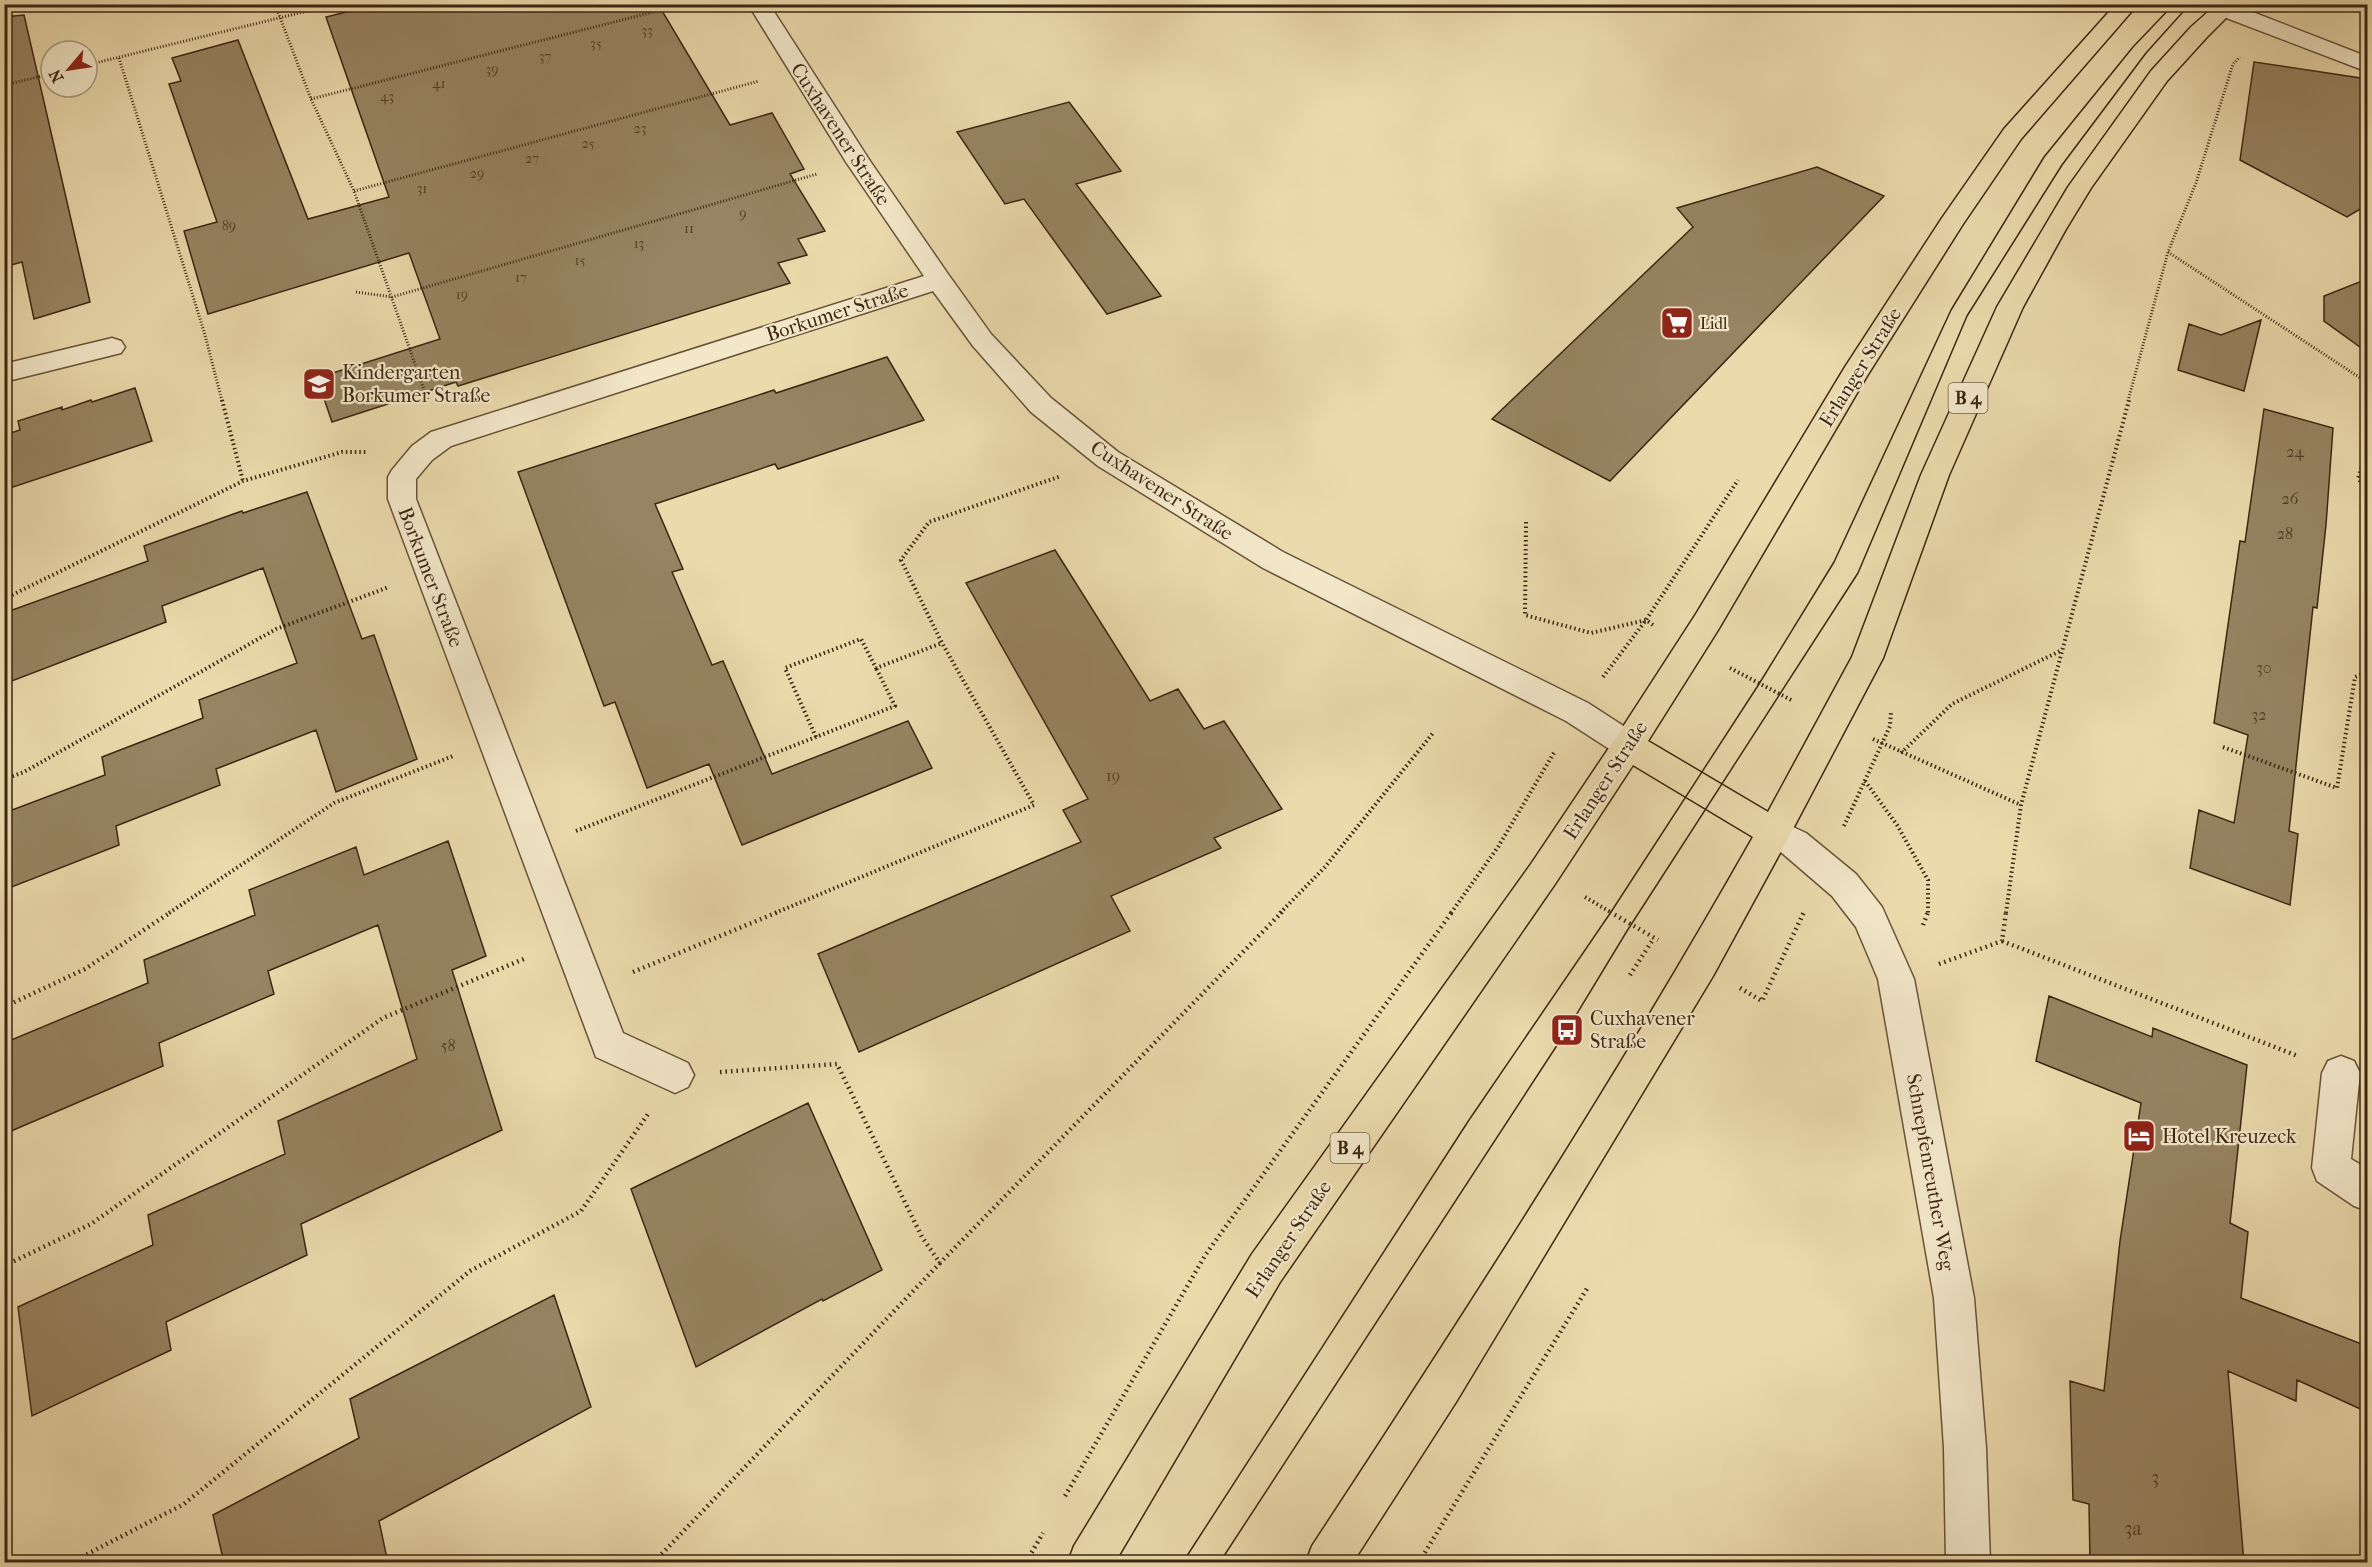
<svg xmlns="http://www.w3.org/2000/svg" width="2372" height="1567" viewBox="0 0 2372 1567" font-family="'IM FELL French Canon',serif">
  <style>
    .building { fill: #978462; stroke: #3d2612; stroke-width: 1.5 }
    .lines { fill: none; stroke-linecap: round; stroke-linejoin: round }
    .minor-casing { stroke: #685338; stroke-width: 3 }
    .primary-casing { stroke: #3d2612; stroke-width: 3 }
    .path-far2 { stroke: #3d2612; stroke-width: 3; stroke-dasharray: 1 2; stroke-linecap: butt }
    .path-far1 { stroke: #3d2612; stroke-width: 4; stroke-dasharray: 1.5 3; stroke-linecap: butt }
    .path { stroke: #3d2612; stroke-width: 4.5; stroke-dasharray: 1.5 4; stroke-linecap: butt }
    .minor { fill: #f2e7c9; fill-rule: evenodd }
    .primary { fill: #ebdaac; fill-rule: evenodd }
    .tram { stroke: #3d2612; stroke-width: 1.5 }
    .labels { text-anchor: middle; stroke-width: 4.5; stroke-linejoin: round; paint-order: stroke }
    .far-number-label { font-size: 14px; fill: #543e26 }
    .far-poi-label { font-size: 16px; fill: #3d2612; stroke: #f2e7c9; text-anchor: start }
    .number-label { font-size: 16px; fill: #543e26 }
    .shield { fill: #f2e7c9; stroke: #736049; stroke-width: 1.5 }
    .shield-label { font-size: 18px; font-weight: bold; fill: #3d2612 }
    .street-label { font-size: 20px; fill: #3d2612; stroke: #f2e7c9 }
    .poi-label { font-size: 20px; fill: #3d2612; stroke: #f2e7c9; text-anchor: start }
    .near-number-label { font-size: 20px; fill: #543e26 }
  </style>
  <rect width="100%" height="100%" fill="#ebdaac"/>
  <filter id="stains"><feTurbulence type="fractalNoise" baseFrequency=".00333" numOctaves="4"/><feColorMatrix values="0 0 0 0 .2 0 0 0 0 .09 0 0 0 0 .02 0 0 0 .5 -.17"/></filter>
  <radialGradient id="worn" r=".72"><stop offset=".6" stop-color="#630" stop-opacity="0"/><stop offset="1" stop-color="#630" stop-opacity=".3"/></radialGradient>
  <!-- building -->
  <path class="building" d="M378 4H658L730 125 772 113 804 169 790 174 825 231 798 239 807 255 778 263 790 283 458 386 456 382 332 422 317 378 440 339 409 253 208 314 184 231 217 222 169 84 181 81 172 58 238 40 308 219 389 197 326 17Z
    M24 15 90 302 34 319 22 262 4 267V17Z
    M2254 62 2367 79V205L2347 217 2240 160Z
    M1069 102 1121 171 1076 184 1161 296 1107 314 1024 199 1005 204 957 132Z
    M1817 167 1884 196 1610 481 1492 419 1693 227 1677 208Z
    M2367 279V352L2324 321V296Z
    M2261 320 2244 391 2178 370 2189 324 2221 335Z
    M887 357 924 420 778 469 775 464 655 504 683 569 672 572 712 665 723 661 772 774 908 721 932 768 742 845 709 764 647 788 615 702 604 706 518 472 774 390 776 393Z
    M135 388 152 441 4 490V435L20 430 18 421 62 407V410L91 400 92 402Z
    M2264 409 2333 428 2326 525 2317 608 2313 607 2289 831 2298 834 2290 905 2190 868 2199 810 2234 823 2248 735 2214 723 2240 541 2245 542Z
    M307 492 362 639 374 635 417 759 336 792 316 730 216 769 220 785 116 826 119 845 4 890V813L105 775 102 757 203 718 199 700 297 663 263 568 162 606 166 622 4 684V613L148 561 144 546 242 511 243 513Z
    M1055 550 1150 701 1178 689 1204 729 1224 721 1282 809 1214 838 1221 848 1111 896 1130 931 859 1052 818 954 1081 842 1063 810 1088 799 966 583Z
    M448 841 486 956 452 970 502 1130 301 1224 307 1255 166 1322 171 1350 32 1416 18 1307 153 1245 148 1215 285 1154 278 1121 417 1059 378 925 268 971 274 994 159 1043 163 1066 4 1134V1043L148 983 144 960 255 915 249 890 356 847 364 875Z
    M2049 996 2152 1037 2153 1028 2247 1065 2230 1223 2248 1232 2241 1298 2367 1346V1412L2297 1380 2296 1401 2228 1371 2244 1563H2090L2089 1504 2073 1500 2070 1381 2104 1391 2120 1241 2141 1103 2036 1061Z
    M808 1103 882 1270 823 1301 822 1299 696 1367 631 1189Z
    M554 1295 591 1407 379 1521 388 1563H224L213 1515 359 1438 350 1399Z"/>
  <g class="lines">
    <defs>
      <path id="minor" d="M748 4H769L870 161 948 274 991 334 1051 398 1118 452 1283 552 1588 703 1639 736 1644 745 1639 754 1628 758 1617 754 1566 721 1263 568 1098 466 1031 412 973 346 933 291 451 446 432 460 416 479V499L623 1033 688 1063 694 1075 688 1087 675 1093 596 1057 388 499V477L392 470 412 446 431 432 924 276 846 162Z
        M2216 4H2232L2368 57V72L2216 14 2213 9Z
        M112 338 121 341 125 347 121 353 4 382V364Z
        M1774 818 1806 833 1856 874 1882 907 1914 979 1974 1298 1986 1448 1990 1562H1946L1944 1448 1934 1298 1878 979 1856 927 1832 896 1782 853 1762 842 1757 832 1762 822Z
        M2341 1056 2354 1061 2360 1073 2351 1159 2368 1169V1211L2354 1206 2317 1181 2312 1168 2322 1073 2328 1061Z"/>
      <path id="primary" d="M2116 4H2138L2021 139 1963 224 1867 376 1718 630 1648 741 1768 812 1852 657 1921 475 1997 307 2068 187 2151 71 2191 27 2217 4H2240L2207 37 2167 81 2091 188 2066 229 2023 307 1949 475 1883 658 1786 842 1713 976 1456 1402 1353 1562H1306L1312 1546C1465 1313 1616 1079 1753 837L1633 765 1555 884 1280 1282 1115 1562H1068L1074 1546 1252 1254 1531 864 1617 736 1696 614 1845 367 1942 218 2004 129Z"/>
    </defs>
    <!-- minor casing -->
    <use href="#minor" class="minor-casing"/>
    <!-- primary casing -->
    <use href="#primary" class="primary-casing"/>
    <!-- path-far2 -->
    <path class="path-far2" d="M275 4 311 99 354 191 428 401
      M119 58 205 335 222 401
      M87 65 336 4
      M4 85 51 74
      M311 99 685 4
      M354 191 759 81
      M2168 252 2368 383
      M356 292 392 297 817 174
      M2128 401 2168 252 2196 183 2233 64 2240 57"/>
    <!-- path-far1 -->
    <path class="path-far1" d="M222 400 243 481
      M2368 446 2358 479 2368 488
      M1526 522 1525 615 1591 633 1646 620 1653 625
      M4 599 243 481 342 452H368
      M1730 668 1793 701
      M1603 677 1646 620 1738 480
      M816 737 785 668 861 639 876 668 942 643
      M1873 739 2021 805
      M2223 747 2337 788 2355 677 2368 671
      M1901 753 1952 704 2060 651
      M4 779 24 772 276 629 389 587
      M1865 781 1897 825 1928 880V913
      M1844 826 1890 726 1891 712
      M576 831 895 706 876 668
      M1585 897 1612 913
      M169 913 334 803 453 756
      M775 913 1034 805 942 643 901 560 929 522 1061 476
      M1280 913 1325 867 1433 733
      M1451 913 1498 847 1555 751
      M2006 913 2021 805 2129 400"/>
    <!-- path -->
    <path class="path" d="M1610 912 1658 940
      M1923 925 1928 912
      M2002 941 2298 1056
      M1939 964 2002 941 2006 912
      M633 972 778 912
      M1630 975 1654 938
      M1740 988 1762 1001 1804 912
      M4 1007 85 969 171 912
      M720 1072 837 1064 922 1237 940 1263 1282 912
      M4 1266 91 1224 383 1018 526 958
      M1065 1496 1206 1254 1452 912
      M72 1562 184 1504 470 1271 581 1211 648 1114
      M654 1562 940 1263
      M1026 1562 1043 1533
      M1419 1562 1588 1287"/>
    <!-- minor -->
    <use href="#minor" class="minor"/>
    <!-- primary -->
    <use href="#primary" class="primary"/>
    <!-- tram -->
    <path class="tram" d="M1183 1562 1469 1120 1611 912 1759 684 1834 562 1951 310 2044 157 2133 47 2174 4
      M1220 1562 1567 1030 1627 931 1858 573 1967 316 2062 165 2146 53 2190 4"/>
  </g>
  <!-- icons -->
  <defs>
    <symbol id="supermarket-square" viewBox="-11 -11 22 22"><rect x="-9" y="-9" width="18" height="18" rx="4" fill="#8f2418" stroke="#f2e7c9"/><path d="M-6-5.5h2.5l.6 2H6L4.5 2H-2.5L-4.4-4H-6ZM-1.5 3.2a1.3 1.3 0 1 0 .1 0ZM3 3.2a1.3 1.3 0 1 0 .1 0Z" fill="#fff"/></symbol>
    <symbol id="school-square" viewBox="-11 -11 22 22"><rect x="-9" y="-9" width="18" height="18" rx="4" fill="#8f2418" stroke="#f2e7c9"/><path d="M0-5L7-2L0 1L-7-2ZM-4 1L0 2.5L4 1V4Q0 6-4 4Z" fill="#fff"/></symbol>
    <symbol id="bus-square" viewBox="-11 -11 22 22"><rect x="-9" y="-9" width="18" height="18" rx="4" fill="#8f2418" stroke="#f2e7c9"/><path d="M-5-6H5V4H4V6H2V4H-2V6H-4V4H-5ZM-3.5-4V0h7V-4ZM-3.5 1.2v1.5H-2V1.2ZM2 1.2v1.5H3.5V1.2Z" fill="#fff"/></symbol>
    <symbol id="hotel-square" viewBox="-11 -11 22 22"><rect x="-9" y="-9" width="18" height="18" rx="4" fill="#8f2418" stroke="#f2e7c9"/><path d="M-6-4.5h1.5V1H6V5H4.5V3h-9V5H-6ZM-4 0a1.8 1.8 0 1 1 3.6 0ZM.5 0V-2.5h3Q6-2.5 6 0Z" fill="#fff"/></symbol>
  </defs>
  <g fill-rule="evenodd">
    <use href="#supermarket-square" x="1658" y="304" width="38" height="38"/>
    <use href="#school-square" x="300" y="365" width="38" height="38"/>
    <use href="#bus-square" x="1548" y="1011" width="38" height="38"/>
    <use href="#hotel-square" x="2120" y="1117" width="38" height="38"/>
  </g>
  <g class="labels">
    <!-- far-number labels -->
    <g class="far-number-label">
      <text x="647" y="35">33</text>
      <text x="596" y="48">35</text>
      <text x="545" y="61">37</text>
      <text x="492" y="74">39</text>
      <text x="439" y="88">41</text>
      <text x="387" y="101">43</text>
      <text x="640" y="133">23</text>
      <text x="588" y="148">25</text>
      <text x="532" y="163">27</text>
      <text x="477" y="178">29</text>
      <text x="422" y="193">31</text>
      <text x="743" y="218">9</text>
      <text x="229" y="230">89</text>
      <text x="689" y="233">11</text>
      <text x="639" y="248">13</text>
      <text x="580" y="265">15</text>
      <text x="521" y="282">17</text>
      <text x="462" y="299">19</text>
    </g>
    <!-- far-poi labels -->
    <g class="far-poi-label">
      <text x="1700" y="329">Lidl</text>
    </g>
    <!-- number labels -->
    <g class="number-label">
      <text x="2295" y="457">24</text>
      <text x="2290" y="504">26</text>
      <text x="2285" y="539">28</text>
      <text x="2264" y="673">30</text>
      <text x="2259" y="720">32</text>
      <text x="1113" y="781">19</text>
      <text x="448" y="1051">58</text>
    </g>
    <!-- shield labels -->
    <g class="shield">
      <rect x="1948.5" y="383" width="39" height="30" rx="4.5"/>
      <rect x="1330.5" y="1133" width="39" height="30" rx="4.5"/>
    </g>
    <g class="shield-label">
      <text x="1968" y="404">B 4</text>
      <text x="1350" y="1154">B 4</text>
    </g>
    <!-- street labels -->
    <g class="street-label">
      <text transform="translate(841 134) rotate(57)" y="7">Cuxhavener Straße</text>
      <text transform="translate(837 312) rotate(-18)" y="7">Borkumer Straße</text>
      <text transform="translate(1860 367) rotate(-58)" y="7">Erlanger Straße</text>
      <text transform="translate(1162 490) rotate(33)" y="7">Cuxhavener Straße</text>
      <text transform="translate(431 577) rotate(69)" y="7">Borkumer Straße</text>
      <text transform="translate(1605 780) rotate(-57)" y="7">Erlanger Straße</text>
      <text transform="translate(1931 1172) rotate(80)" y="7">Schnepfenreuther Weg</text>
      <text transform="translate(1288 1239) rotate(-56)" y="7">Erlanger Straße</text>
    </g>
    <!-- poi labels -->
    <g class="poi-label">
      <text x="342" y="379">Kindergarten<tspan x="342" dy="23">Borkumer Straße</tspan></text>
      <text x="1590" y="1025">Cuxhavener<tspan x="1590" dy="23">Straße</tspan></text>
      <text x="2162" y="1143">Hotel Kreuzeck</text>
    </g>
    <!-- near-number labels -->
    <g class="near-number-label">
      <text x="2155" y="1484">3</text>
      <text x="2133" y="1535">3a</text>
    </g>
  </g>
  <!-- margin -->
  <rect width="2372" height="1567" fill="none" stroke="#ebdaac" stroke-width="24"/>
  <rect x="6" y="6" width="2360" height="1555" fill="none" stroke="#3d2612" stroke-width="3"/>
  <rect x="12" y="12" width="2348" height="1543" fill="none" stroke="#3d2612" stroke-width="1.5"/>
  <!-- north arrow -->
  <g transform="translate(69 69) rotate(241)"><circle r="28" fill="#f2e7c9" stroke="#aa9a80" stroke-width="1.5"/>
  <path d="M0-4.5L10 22L0 15L-10 22Z" fill="#8f2418"/>
  <text y="-9" font-size="16" font-weight="bold" text-anchor="middle" fill="#3d2612">N</text>
  </g>
  <rect width="100%" height="100%" filter="url(#stains)"/>
  <rect width="100%" height="100%" fill="url(#worn)"/>
</svg>
